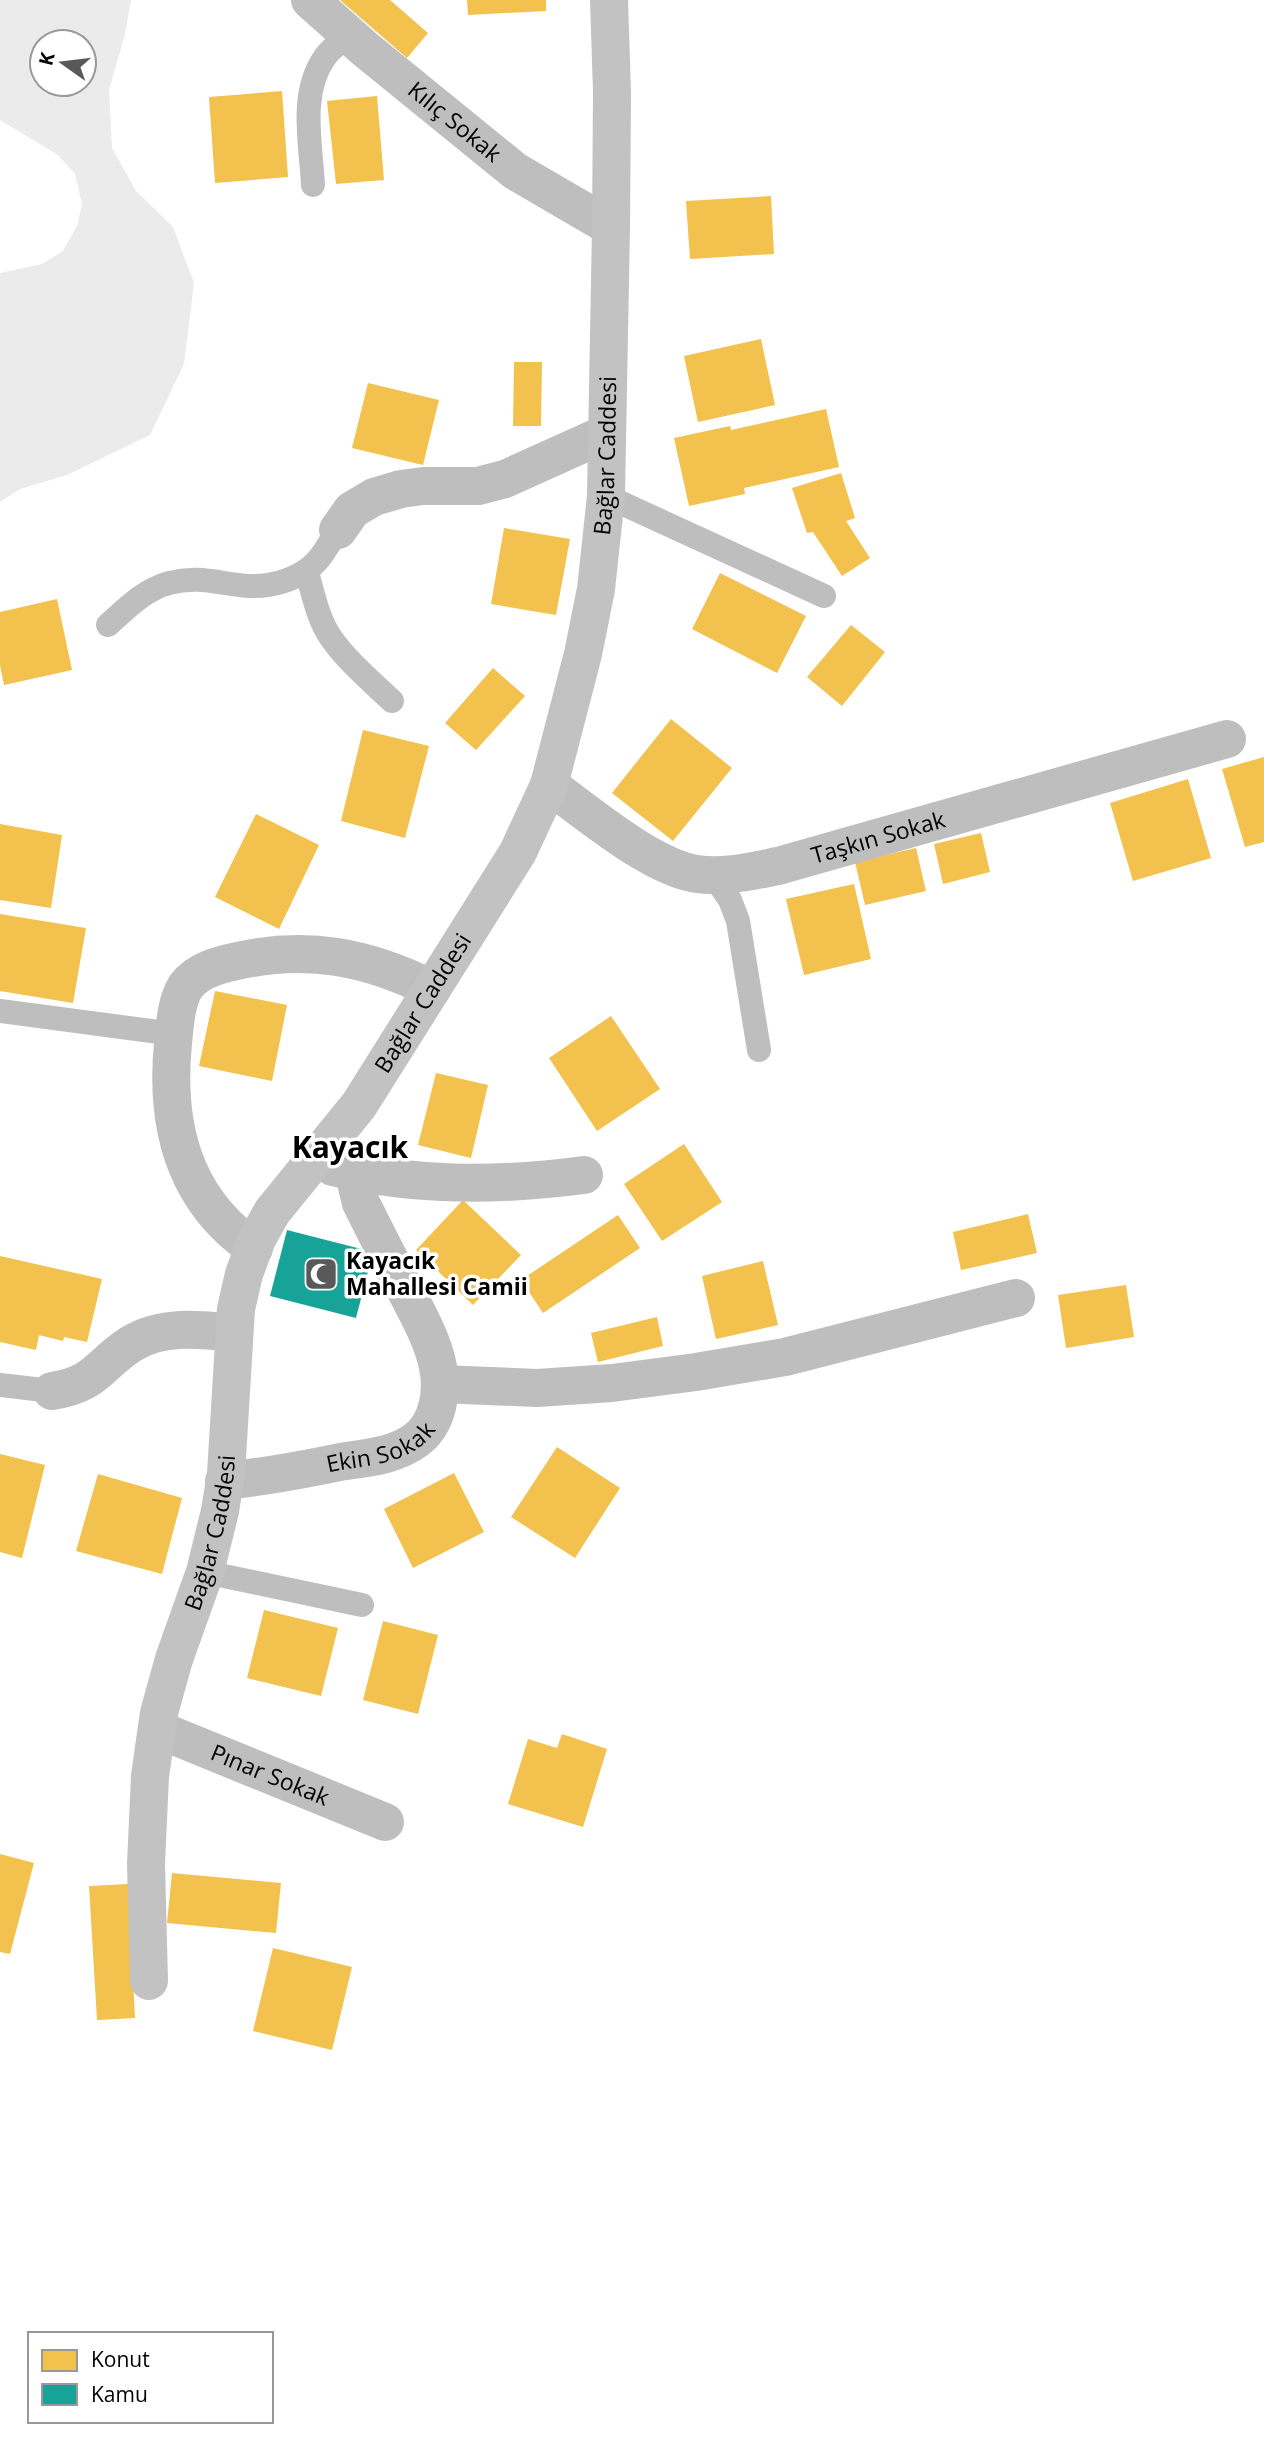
<svg xmlns="http://www.w3.org/2000/svg" width="1264" height="2451" viewBox="0 0 1264 2451" font-family="'Open Sans',sans-serif">
  <style>
    .green { fill: #ebebeb; fill-rule: evenodd }
    .homes { fill: #f2c14e }
    .public { fill: #17a398 }
    .lines { fill: none; stroke-linecap: round; stroke-linejoin: round }
    .lane { stroke: #bebebe; stroke-width: 24 }
    .street { stroke: #bebebe; stroke-width: 38 }
    .secondary { stroke: #c2c2c2; stroke-width: 38 }
    .labels { text-anchor: middle; stroke-width: 7; stroke-linejoin: round; paint-order: stroke }
    .street-label { font-size: 23px; fill: #000; stroke: #fff }
    .poi-label { font-size: 23px; font-weight: bold; fill: #000; stroke: #fff; text-anchor: start }
    .district-label { font-size: 30px; font-weight: bold; fill: #000; stroke: #fff }
  </style>
  <rect width="100%" height="100%" fill="#fff"/>
  <!-- green -->
  <path class="green" d="M0 0H131L125 34 109 90 112 148 136 191 173 227 194 283 184 364 150 435 67 475 20 489 0 502V273L42 264 63 251 77 226 82 204 75 174 58 155 0 120ZM42 42H84V84H42Z"/>
  <!-- homes -->
  <path class="homes" d="M340 0H390L428 33 407 58Z
    M467 0H546V11L468 15Z
    M282 91 288 177 215 183 209 97Z
    M377 96 384 180 336 184 327 101Z
    M771 196 774 254 690 259 686 201Z
    M761 339 775 405 698 422 684 356Z
    M514 362H542L541 426H513Z
    M368 383 439 400 423 465 352 448Z
    M826 409 839 467 744 488 745 494 689 506 674 438 730 426 731 430Z
    M841 473 855 518 846 521 870 558 842 576 813 532 807 533 792 488Z
    M504 528 570 539 556 615 491 604Z
    M720 573 806 616 777 673 692 629Z
    M57 599 72 670 4 685 0 665V612Z
    M851 625 885 652 842 706 807 677Z
    M493 668 525 696 476 750 445 723Z
    M671 719 732 768 673 841 612 793Z
    M363 730 429 746 405 838 341 821Z
    M1264 757V842L1245 847 1222 769Z
    M1188 779 1211 858 1133 881 1110 803Z
    M256 814 319 845 279 929 215 897Z
    M0 824 62 835 51 908 0 900Z
    M981 833 990 872 943 884 934 844Z
    M916 848 926 891 865 905 855 862Z
    M854 884 871 959 804 975 786 899Z
    M0 914 86 928 73 1003 0 991Z
    M215 991 287 1005 272 1081 199 1066Z
    M611 1016 660 1089 597 1131 549 1058Z
    M436 1073 488 1085 471 1158 418 1145Z
    M684 1144 722 1202 662 1241 624 1184Z
    M463 1200 521 1255 473 1305 416 1250Z
    M1028 1214 1037 1253 961 1270 953 1232Z
    M618 1215 640 1248 543 1313 521 1280Z
    M0 1256 102 1279 87 1342 64 1337 63 1341 39 1335 36 1350 0 1342Z
    M763 1261 778 1325 716 1339 702 1276Z
    M1126 1285 1134 1337 1066 1348 1058 1295Z
    M657 1317 663 1346 598 1362 591 1333Z
    M557 1447 620 1488 575 1558 511 1517Z
    M0 1454 45 1465 22 1558 0 1552Z
    M454 1473 484 1532 413 1568 384 1509Z
    M98 1474 182 1498 162 1574 76 1551Z
    M264 1610 338 1628 321 1696 247 1678Z
    M383 1621 438 1635 418 1714 363 1700Z
    M562 1734 607 1749 583 1827 508 1804 528 1739 557 1748Z
    M0 1854 34 1863 10 1954 0 1952Z
    M172 1873 281 1883 276 1933 167 1923Z
    M128 1884 135 2018 97 2020 89 1886Z
    M273 1948 352 1967 332 2050 253 2031Z"/>
  <!-- public -->
  <path class="public" d="M287 1230 373 1252 356 1318 270 1296Z"/>
  <g class="lines">
    <!-- lane -->
    <path class="lane" d="M313 185C311 144 299 93 325 57 331 48 341 42 349 35
      M606 496 824 596
      M307 572C313 594 318 619 331 638 348 662 371 681 392 701
      M108 625C127 608 144 590 169 583 200 575 219 584 249 586 272 587 301 579 317 561 325 552 331 540 338 530
      M713 875 730 900 738 921 759 1050
      M0 1011 174 1034
      M0 1385 52 1391
      M205 1572 362 1605"/>
    <!-- street -->
    <g class="street">
      <path id="s1" d="M310 0 365 49 515 171 611 227"/>
      <path d="M338 530 352 510 374 497 401 489 423 486H478L505 479 607 433"/>
      <path id="s2" d="M549 785C588 813 651 867 697 874 724 878 752 871 778 866L1227 739"/>
      <path d="M333 1167C417 1187 500 1186 584 1175"/>
      <path d="M254 1248C183 1199 165 1125 173 1043 175 1025 176 1001 186 986 198 970 219 965 237 961 308 945 368 957 432 989"/>
      <path d="M440 1384 537 1388 612 1383 696 1372 785 1357 1016 1298"/>
      <path d="M52 1391C97 1384 97 1366 131 1344 161 1325 200 1329 233 1333"/>
      <path id="s3" d="M224 1481C263 1477 302 1470 340 1462 365 1458 395 1456 416 1440 438 1424 443 1392 438 1367 433 1341 419 1316 407 1293 391 1263 376 1233 361 1203L357 1187V1173"/>
      <path id="s4" d="M157 1729 385 1822"/>
    </g>
    <!-- secondary -->
    <path class="secondary" id="s5" d="M149 1981 146 1864 150 1776 159 1713 174 1659 205 1572 220 1511 226 1474 236 1309 244 1274 257 1239 272 1212 359 1105 518 852 549 785 583 654 596 589 606 496 611 227 612 92 609 0"/>
  </g>
  <!-- icons -->
  <defs>
    <symbol id="mosque-square" viewBox="-11 -11 22 22"><rect x="-9" y="-9" width="18" height="18" rx="4" fill="#595959" stroke="#fff"/><path d="M3.5-4.9A6 6 0 1 0 3.5 4.9A5 5 0 1 1 3.5-4.9Z" fill="#fff"/></symbol>
  </defs>
  <g fill-rule="evenodd">
    <use href="#mosque-square" x="302" y="1255" width="38" height="38"/>
  </g>
  <g class="labels">
    <!-- street labels -->
    <g class="street-label">
      <text dy="8" stroke="none"><textPath href="#s1" startOffset="189">Kılıç Sokak</textPath></text>
      <text dy="8" stroke="none"><textPath href="#s5" startOffset="1633">Bağlar Caddesi</textPath></text>
      <text dy="8" stroke="none"><textPath href="#s2" startOffset="360">Taşkın Sokak</textPath></text>
      <text dy="8" stroke="none"><textPath href="#s5" startOffset="1045">Bağlar Caddesi</textPath></text>
      <text dy="8" stroke="none"><textPath href="#s3" startOffset="161">Ekin Sokak</textPath></text>
      <text dy="8" stroke="none"><textPath href="#s5" startOffset="457">Bağlar Caddesi</textPath></text>
      <text dy="8" stroke="none"><textPath href="#s4" startOffset="122">Pınar Sokak</textPath></text>
    </g>
    <!-- poi labels -->
    <g class="poi-label">
      <text x="346" y="1269">Kayacık<tspan x="346" dy="26">Mahallesi Camii</tspan></text>
    </g>
    <!-- district labels -->
    <g class="district-label">
      <text x="350" y="1158">Kayacık</text>
    </g>
  </g>
  <!-- legend -->
  <rect x="28" y="2332" width="245" height="91" fill="#ffffff" stroke="#999999" stroke-width="2"/>
  <rect x="42" y="2350" width="35" height="21" fill="#f2c14e" stroke="#999999" stroke-width="2"/>
  <text x="91" y="2367" font-size="21" fill="#000000">Konut</text>
  <rect x="42" y="2384" width="35" height="21" fill="#17a398" stroke="#999999" stroke-width="2"/>
  <text x="91" y="2402" font-size="21" fill="#000000">Kamu</text>
  <!-- north arrow -->
  <g transform="translate(63 63) rotate(284)"><circle r="33" fill="#ffffff" stroke="#999999" stroke-width="2"/>
  <path d="M0-5L12 26L0 18L-12 26Z" fill="#595959"/>
  <text y="-10" font-size="19" font-weight="bold" text-anchor="middle" fill="#000000">K</text>
  </g>
</svg>
